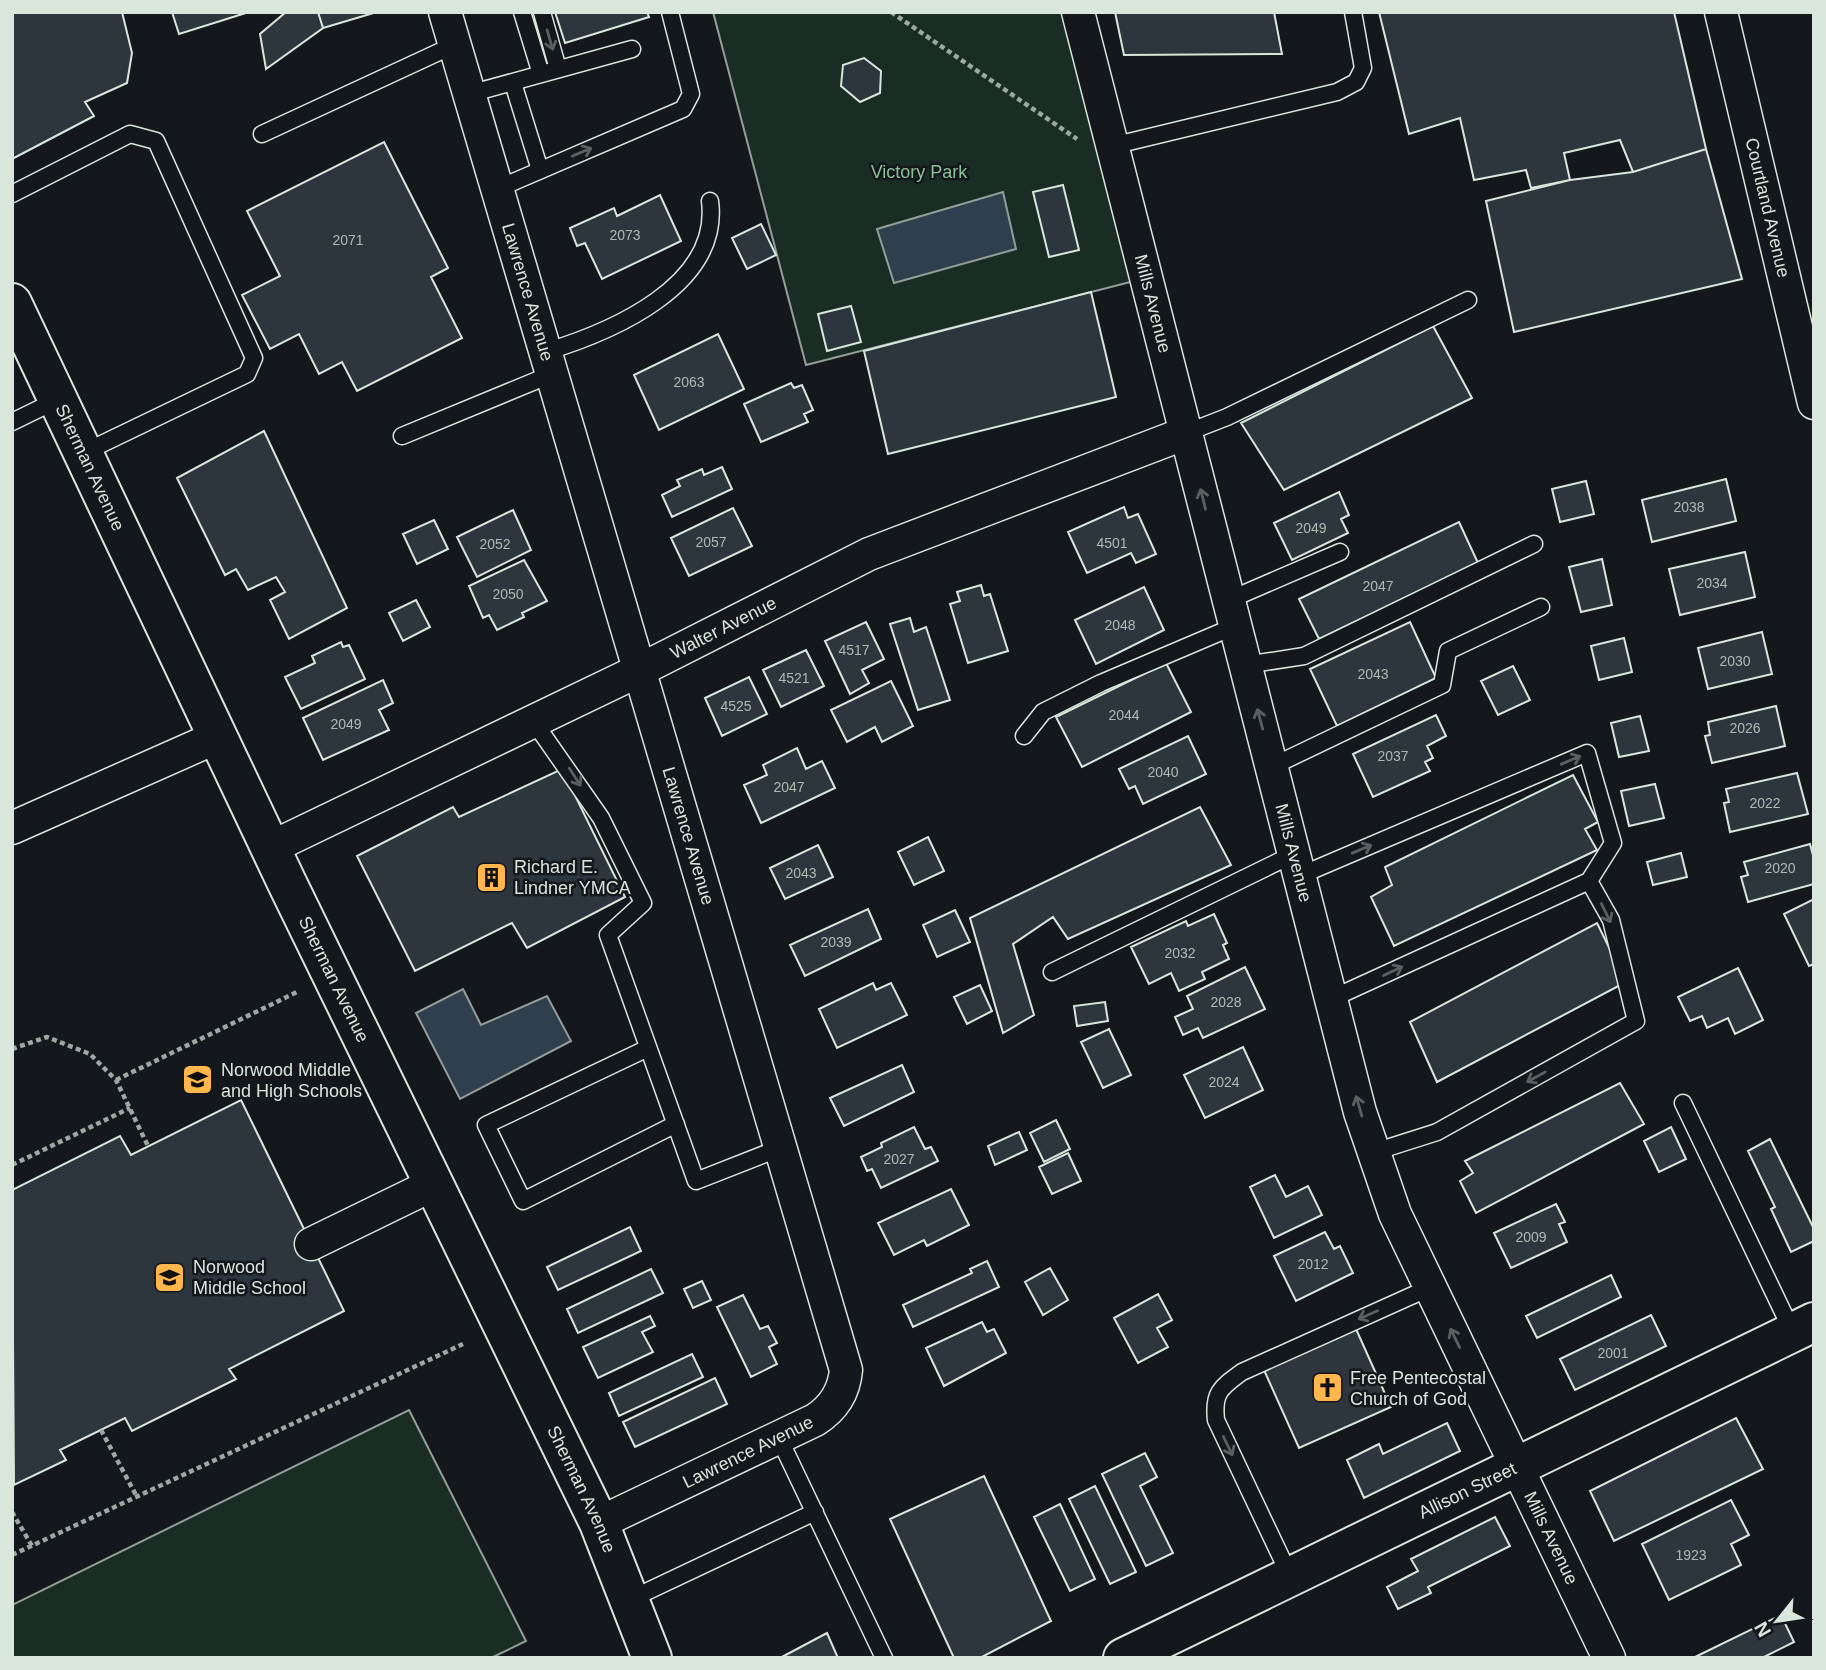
<svg xmlns="http://www.w3.org/2000/svg" width="1826" height="1670" viewBox="0 0 1826 1670" font-family="Helvetica,sans-serif">
  <style>
    .green { fill: #1a2d24; stroke: #939e99; stroke-width: 2 }
    .water { fill: #2f3f4d; stroke: #939e99; stroke-width: 2 }
    .building { fill: #2c363c; stroke: #d8e6dc; stroke-width: 2 }
    .lines { fill: none; stroke-linecap: round; stroke-linejoin: round }
    .lane-casing { stroke: #d8e6dc; stroke-width: 19 }
    .street-casing { stroke: #d8e6dc; stroke-width: 35 }
    .secondary-casing { stroke: #d8e6dc; stroke-width: 42 }
    .path { stroke: #9da8a2; stroke-width: 4.5; stroke-dasharray: 5 3.5; stroke-linecap: butt }
    .lane { stroke: #14181c; stroke-width: 16 }
    .street { stroke: #14181c; stroke-width: 32 }
    .secondary { stroke: #14181c; stroke-width: 38 }
    .oneway { stroke: #59605f }
    .labels { text-anchor: middle; stroke-width: 5; stroke-linejoin: round; paint-order: stroke }
    .number-label { font-size: 14px; fill: #adbab4 }
    .park-label { font-size: 18px; fill: #8ac095; stroke: #14181c }
    .street-label { font-size: 18px; fill: #d8e6dc; stroke: #14181c }
    .poi-label { font-size: 18px; fill: #d8e6dc; stroke: #14181c; text-anchor: start }
  </style>
  <rect width="100%" height="100%" fill="#14181c"/>
  <!-- green -->
  <path class="green" d="M713 12H1078L1146 278 806 365Z
    M409 1410 526 1641 491 1658H12V1605Z"/>
  <!-- water -->
  <path class="water" d="M1003 192 1016 249 894 283 877 229Z
    M463 989 481 1025 547 996 571 1041 460 1099 416 1013Z"/>
  <!-- building -->
  <path class="building" d="M12 12H122L132 53 127 83 85 102 94 116 12 159Z
    M172 12H249L179 34Z
    M318 12 323 28 266 69 260 34 286 12Z
    M318 12H377L323 28Z
    M555 12H647L649 17 565 43Z
    M1115 12H1274L1282 54 1124 55Z
    M1379 12H1674L1706 149 1633 172 1620 140 1564 153 1570 180 1531 188 1526 170 1474 180 1460 118 1409 134Z
    M864 58 881 71 880 93 860 102 841 86 843 65Z
    M384 142 448 268 431 277 462 338 357 391 342 362 319 374 299 334 270 349 242 295 280 276 247 211Z
    M1706 149 1742 279 1514 332 1486 201 1570 180 1633 172Z
    M1063 185 1079 250 1049 257 1033 192Z
    M660 195 681 241 602 279 585 243 577 246 570 228 614 208 617 216Z
    M761 224 776 255 747 269 732 238Z
    M1091 292 1116 397 888 454 864 351Z
    M851 306 861 342 827 351 818 314Z
    M1433 326 1472 398 1284 490 1241 423Z
    M718 334 744 389 659 430 634 375Z
    M791 383 794 388 802 385 813 410 804 414 808 422 761 442 744 404Z
    M264 431 347 608 289 639 270 600 285 592 276 577 248 590 236 569 225 575 177 478Z
    M722 467 732 489 672 517 662 495 680 486 677 480 702 469 704 475Z
    M1726 479 1736 521 1652 542 1642 500Z
    M1586 481 1594 514 1560 522 1552 489Z
    M1339 492 1349 515 1341 519 1348 533 1292 560 1274 523Z
    M1124 507 1128 518 1138 514 1156 554 1136 563 1131 553 1087 573 1068 532Z
    M733 508 752 546 689 576 671 538Z
    M513 510 531 550 477 577 457 537Z
    M434 520 448 549 417 564 403 534Z
    M1459 522 1478 563 1319 639 1299 599Z
    M1745 552 1755 597 1680 615 1669 569Z
    M1602 559 1612 605 1581 612 1569 567Z
    M524 560 547 601 522 613 524 617 497 630 489 615 483 618 469 586Z
    M981 585 984 596 990 594 1008 651 968 663 950 604 960 601 957 592Z
    M1144 587 1164 630 1096 664 1075 620Z
    M416 600 430 627 403 641 389 613Z
    M910 618 914 632 926 627 950 700 918 710 890 624Z
    M866 622 884 659 862 670 869 683 850 694 825 641Z
    M1410 622 1436 678 1337 726 1310 669Z
    M1762 632 1772 674 1708 689 1698 648Z
    M1624 638 1632 672 1599 680 1591 646Z
    M341 642 343 647 349 645 365 679 301 709 285 677 315 663 312 656Z
    M806 650 824 686 781 707 763 670Z
    M1166 663 1191 712 1082 767 1056 717Z
    M1513 666 1530 700 1498 715 1481 681Z
    M749 677 767 714 722 736 705 698Z
    M383 680 393 703 379 710 389 730 323 760 303 718Z
    M891 681 913 726 882 742 875 727 847 742 831 710Z
    M1776 706 1785 746 1712 763 1705 736 1710 735 1708 722Z
    M1436 715 1446 736 1427 746 1433 758 1425 762 1430 771 1373 797 1353 754Z
    M1640 716 1649 751 1619 757 1611 723Z
    M1188 736 1206 774 1143 804 1135 786 1129 789 1119 769Z
    M797 748 806 769 822 761 835 788 761 823 744 785 767 775 763 765Z
    M562 769 625 897 527 948 512 923 415 971 357 856 453 807 459 817Z
    M1797 773 1808 814 1730 832 1724 803 1729 802 1726 789Z
    M1573 775 1598 822 1585 829 1597 850 1394 946 1371 897 1392 885 1385 867Z
    M1655 784 1664 818 1629 826 1621 791Z
    M1200 807 1231 865 1068 939 1053 917 1013 944 1034 1015 1003 1033 970 918Z
    M928 837 944 871 914 885 898 852Z
    M1810 844 1814 859V884L1748 902 1741 877 1748 875 1744 862Z
    M818 845 833 877 785 899 770 868Z
    M1681 853 1687 877 1653 885 1647 862Z
    M1814 899V964L1809 966 1784 914Z
    M868 909 881 939 805 976 790 945Z
    M955 910 970 942 937 957 923 925Z
    M1214 914 1227 943 1223 945 1229 959 1202 972 1205 979 1179 991 1171 973 1149 984 1131 947 1186 921 1188 926Z
    M1597 923 1626 982 1437 1082 1410 1022Z
    M1245 967 1265 1009 1203 1038 1198 1028 1183 1035 1175 1017 1193 1009 1187 996Z
    M1738 968 1763 1020 1735 1034 1728 1018 1707 1028 1702 1016 1690 1021 1678 997Z
    M873 983 876 990 891 983 907 1015 837 1048 819 1009Z
    M980 985 992 1011 967 1024 954 997Z
    M1105 1002 1108 1021 1077 1026 1074 1006Z
    M1109 1029 1131 1075 1103 1088 1081 1042Z
    M1243 1047 1263 1090 1205 1118 1184 1075Z
    M902 1065 914 1092 844 1126 830 1098Z
    M1620 1083 1644 1124 1476 1213 1460 1181 1473 1173 1465 1161Z
    M241 1100 344 1311 229 1369 236 1379 132 1431 125 1418 60 1450 66 1460 14 1485 12 1190 120 1136 131 1155Z
    M1056 1120 1070 1149 1044 1162 1030 1133Z
    M914 1127 925 1149 931 1147 938 1161 881 1188 872 1169 867 1171 861 1157 882 1147 881 1143Z
    M1671 1127 1686 1159 1659 1172 1644 1141Z
    M1019 1132 1027 1150 995 1165 988 1146Z
    M1770 1139 1814 1229V1241L1791 1252 1771 1209 1775 1207 1748 1151Z
    M1068 1153 1081 1181 1052 1194 1039 1167Z
    M1275 1175 1286 1197 1308 1186 1322 1215 1274 1238 1250 1187Z
    M951 1189 969 1225 927 1246 924 1240 894 1255 878 1223Z
    M1556 1204 1565 1222 1559 1224 1567 1242 1511 1268 1494 1233Z
    M630 1227 641 1251 558 1290 547 1267Z
    M1325 1232 1334 1249 1340 1246 1353 1273 1296 1301 1274 1256Z
    M987 1261 999 1287 913 1327 903 1305 972 1273 970 1269Z
    M1050 1268 1068 1300 1043 1315 1025 1282Z
    M651 1269 663 1293 578 1333 567 1309Z
    M1611 1275 1621 1297 1537 1338 1526 1316Z
    M702 1281 711 1300 693 1308 684 1289Z
    M1158 1294 1172 1320 1157 1328 1168 1347 1138 1363 1114 1318Z
    M743 1295 760 1329 768 1326 777 1343 769 1347 777 1364 751 1377 717 1307Z
    M1651 1315 1666 1346 1575 1390 1560 1359Z
    M650 1316 655 1326 642 1332 653 1352 598 1378 583 1347Z
    M982 1322 987 1332 994 1329 1006 1353 944 1386 926 1348Z
    M1356 1329 1391 1407 1299 1448 1264 1370Z
    M692 1354 703 1377 619 1416 609 1393Z
    M715 1378 727 1404 635 1447 623 1422Z
    M1736 1418 1763 1469 1614 1541 1590 1491Z
    M1447 1423 1460 1451 1364 1498 1347 1460 1379 1444 1383 1454Z
    M1145 1453 1157 1477 1140 1486 1173 1553 1146 1566 1102 1474Z
    M984 1476 1051 1621 980 1658H954L890 1519Z
    M1095 1486 1136 1572 1110 1584 1069 1499Z
    M1731 1500 1749 1535 1731 1544 1741 1565 1669 1600 1642 1544Z
    M1060 1504 1095 1579 1070 1591 1034 1517Z
    M1495 1517 1510 1546 1428 1587 1431 1593 1398 1609 1387 1587 1418 1571 1411 1559Z
    M1781 1615 1794 1642 1762 1658H1693Z
    M827 1633 838 1658H780Z"/>
  <g class="lines">
    <defs>
      <path id="lane" d="M522 12 541 74
        M542 12 558 69
        M513 83 540 170
        M469 94 632 49
        M262 134 454 45
        M1112 146 1337 92 1356 82 1363 68 1353 12
        M497 189 683 109 691 94 670 12
        M12 194 130 134 156 141 254 358 247 374 83 453
        M545 352C611 332 721 286 710 201
        M12 422 57 400
        M1186 433 1227 417 1468 300
        M402 436 552 374
        M1229 600 1340 552
        M1246 665 1304 656 1534 544
        M534 722 601 818 643 903 608 935 696 1181 780 1148
        M1024 736 1043 712 1101 683 1235 626
        M1273 766 1442 685 1448 651 1541 607
        M1299 876 1587 753 1613 843 1589 881
        M1052 972 1294 854
        M1331 999 1589 881 1611 920 1636 1021 1437 1132 1374 1152
        M648 1048 486 1125 523 1201 676 1124
        M1683 1103 1793 1333
        M779 1438 884 1658
        M1290 1576 1216 1420C1213 1393 1220 1388 1242 1372L1431 1287
        M629 1600 815 1512"/>
      <g id="street">
        <path id="s1" d="M445 12 846 1370C844 1392 834 1408 815 1420L599 1523"/>
        <path id="s2" d="M1078 12 1360 1112 1395 1214 1609 1658"/>
        <path id="s3" d="M1721 12 1814 403"/>
        <path d="M12 828 217 737"/>
        <path id="s4" d="M270 848 640 670 869 554 1186 433"/>
        <path d="M311 1244 434 1184"/>
      </g>
      <g id="secondary">
        <path id="s5" d="M12 303 287 883 599 1523 652 1658"/>
        <path id="s6" d="M1123 1658 1814 1322"/>
      </g>
    </defs>
    <!-- lane casing -->
    <use href="#lane" class="lane-casing"/>
    <!-- street casing -->
    <use href="#street" class="street-casing"/>
    <!-- secondary casing -->
    <use href="#secondary" class="secondary-casing"/>
    <!-- path -->
    <path class="path" d="M891 12 1077 139
      M12 1049 47 1037 90 1054 116 1080 148 1146
      M116 1080 297 992
      M12 1165 130 1108
      M101 1430 137 1497
      M12 1512 32 1546
      M12 1555 463 1344"/>
    <!-- lane -->
    <use href="#lane" class="lane"/>
    <!-- street -->
    <use href="#street" class="street"/>
    <!-- secondary -->
    <use href="#secondary" class="secondary"/>
  </g>
  <!-- one-way arrows -->
  <defs><path id="oneway-shaft" d="M-6 0H5M1.5-3L5.5 0L1.5 3" fill="none" stroke-width="1.6" stroke-linecap="round" stroke-linejoin="round" transform="scale(1.75)"/></defs>
  <g class="oneway">
    <use href="#oneway-shaft" transform="translate(550 40) rotate(74)"/>
    <use href="#oneway-shaft" transform="translate(582 152) rotate(-23)"/>
    <use href="#oneway-shaft" transform="translate(1203 499) rotate(-104)"/>
    <use href="#oneway-shaft" transform="translate(1260 719) rotate(-105)"/>
    <use href="#oneway-shaft" transform="translate(1571 760) rotate(-23)"/>
    <use href="#oneway-shaft" transform="translate(575 777) rotate(57)"/>
    <use href="#oneway-shaft" transform="translate(1362 849) rotate(-23)"/>
    <use href="#oneway-shaft" transform="translate(1606 913) rotate(64)"/>
    <use href="#oneway-shaft" transform="translate(1393 971) rotate(-25)"/>
    <use href="#oneway-shaft" transform="translate(1536 1077) rotate(151)"/>
    <use href="#oneway-shaft" transform="translate(1359 1106) rotate(-106)"/>
    <use href="#oneway-shaft" transform="translate(1368 1315) rotate(156)"/>
    <use href="#oneway-shaft" transform="translate(1455 1338) rotate(-116)"/>
    <use href="#oneway-shaft" transform="translate(1228 1446) rotate(64)"/>
  </g>
  <!-- icons -->
  <defs>
    <symbol id="building-square" viewBox="-11 -11 22 22"><rect x="-9" y="-9" width="18" height="18" rx="4" fill="#ffb74d" stroke="#14181c"/><path d="M-4-6H4V6H1V3H-1V6H-4ZM-2.5-4.3h1.7v1.8h-1.7ZM.8-4.3h1.7v1.8H.8ZM-2.5-1h1.7V.8h-1.7ZM.8-1h1.7V.8H.8Z" fill="#111"/></symbol>
    <symbol id="school-square" viewBox="-11 -11 22 22"><rect x="-9" y="-9" width="18" height="18" rx="4" fill="#ffb74d" stroke="#14181c"/><path d="M0-5L7-2L0 1L-7-2ZM-4 1L0 2.5L4 1V4Q0 6-4 4Z" fill="#111"/></symbol>
    <symbol id="church-square" viewBox="-11 -11 22 22"><rect x="-9" y="-9" width="18" height="18" rx="4" fill="#ffb74d" stroke="#14181c"/><path d="M-1.2-6h2.4v3.5h3.3v2.4h-3.3V6h-2.4V-.1h-3.3v-2.4h3.3Z" fill="#111"/></symbol>
  </defs>
  <g fill-rule="evenodd">
    <use href="#building-square" x="474" y="860" width="35" height="35"/>
    <use href="#school-square" x="180" y="1062" width="35" height="35"/>
    <use href="#school-square" x="152" y="1260" width="35" height="35"/>
    <use href="#church-square" x="1310" y="1370" width="35" height="35"/>
  </g>
  <g class="labels">
    <!-- number labels -->
    <g class="number-label">
      <text x="625" y="240">2073</text>
      <text x="348" y="245">2071</text>
      <text x="689" y="387">2063</text>
      <text x="1689" y="512">2038</text>
      <text x="1311" y="533">2049</text>
      <text x="711" y="547">2057</text>
      <text x="1112" y="548">4501</text>
      <text x="495" y="549">2052</text>
      <text x="1712" y="588">2034</text>
      <text x="1378" y="591">2047</text>
      <text x="508" y="599">2050</text>
      <text x="1120" y="630">2048</text>
      <text x="854" y="655">4517</text>
      <text x="1735" y="666">2030</text>
      <text x="1373" y="679">2043</text>
      <text x="794" y="683">4521</text>
      <text x="736" y="711">4525</text>
      <text x="1124" y="720">2044</text>
      <text x="346" y="729">2049</text>
      <text x="1745" y="733">2026</text>
      <text x="1393" y="761">2037</text>
      <text x="1163" y="777">2040</text>
      <text x="789" y="792">2047</text>
      <text x="1765" y="808">2022</text>
      <text x="1780" y="873">2020</text>
      <text x="801" y="878">2043</text>
      <text x="836" y="947">2039</text>
      <text x="1180" y="958">2032</text>
      <text x="1226" y="1007">2028</text>
      <text x="1224" y="1087">2024</text>
      <text x="899" y="1164">2027</text>
      <text x="1531" y="1242">2009</text>
      <text x="1313" y="1269">2012</text>
      <text x="1613" y="1358">2001</text>
      <text x="1691" y="1560">1923</text>
    </g>
    <!-- park labels -->
    <g class="park-label">
      <text x="919" y="178">Victory Park</text>
    </g>
    <!-- street labels -->
    <g class="street-label">
      <text dy="6" stroke="none"><textPath href="#s3" startOffset="201">Courtland Avenue</textPath></text>
      <text dy="6" stroke="none"><textPath href="#s1" startOffset="292">Lawrence Avenue</textPath></text>
      <text dy="6" stroke="none"><textPath href="#s2" startOffset="301">Mills Avenue</textPath></text>
      <text dy="6" stroke="none"><textPath href="#s5" startOffset="182">Sherman Avenue</textPath></text>
      <text dy="6" stroke="none"><textPath href="#s4" startOffset="504">Walter Avenue</textPath></text>
      <text dy="6" stroke="none"><textPath href="#s1" startOffset="859">Lawrence Avenue</textPath></text>
      <text dy="6" stroke="none"><textPath href="#s2" startOffset="868">Mills Avenue</textPath></text>
      <text dy="6" stroke="none"><textPath href="#s5" startOffset="749">Sherman Avenue</textPath></text>
      <text transform="translate(748 1452) rotate(-26)" y="6">Lawrence Avenue</text>
      <text dy="6" stroke="none"><textPath href="#s6" startOffset="383">Allison Street</textPath></text>
      <text dy="6" stroke="none"><textPath href="#s5" startOffset="1316">Sherman Avenue</textPath></text>
      <text dy="6" stroke="none"><textPath href="#s2" startOffset="1603">Mills Avenue</textPath></text>
    </g>
    <!-- poi labels -->
    <g class="poi-label">
      <text x="514" y="873">Richard E.<tspan x="514" dy="21">Lindner YMCA</tspan></text>
      <text x="221" y="1076">Norwood Middle<tspan x="221" dy="21">and High Schools</tspan></text>
      <text x="193" y="1273">Norwood<tspan x="193" dy="21">Middle School</tspan></text>
      <text x="1350" y="1384">Free Pentecostal<tspan x="1350" dy="21">Church of God</tspan></text>
    </g>
  </g>
  <!-- border -->
  <rect width="1826" height="1670" fill="none" stroke="#d8e6dc" stroke-width="28"/>
  <!-- north arrow -->
  <g transform="translate(1777 1621) rotate(240)" stroke="#14181c" stroke-width="5" paint-order="stroke">
  <path d="M0-5L12 26L0 18L-12 26Z" fill="#d8e6dc"/>
  <text y="-10" font-size="19" font-weight="bold" text-anchor="middle" fill="#d8e6dc">N</text>
  </g>
</svg>
